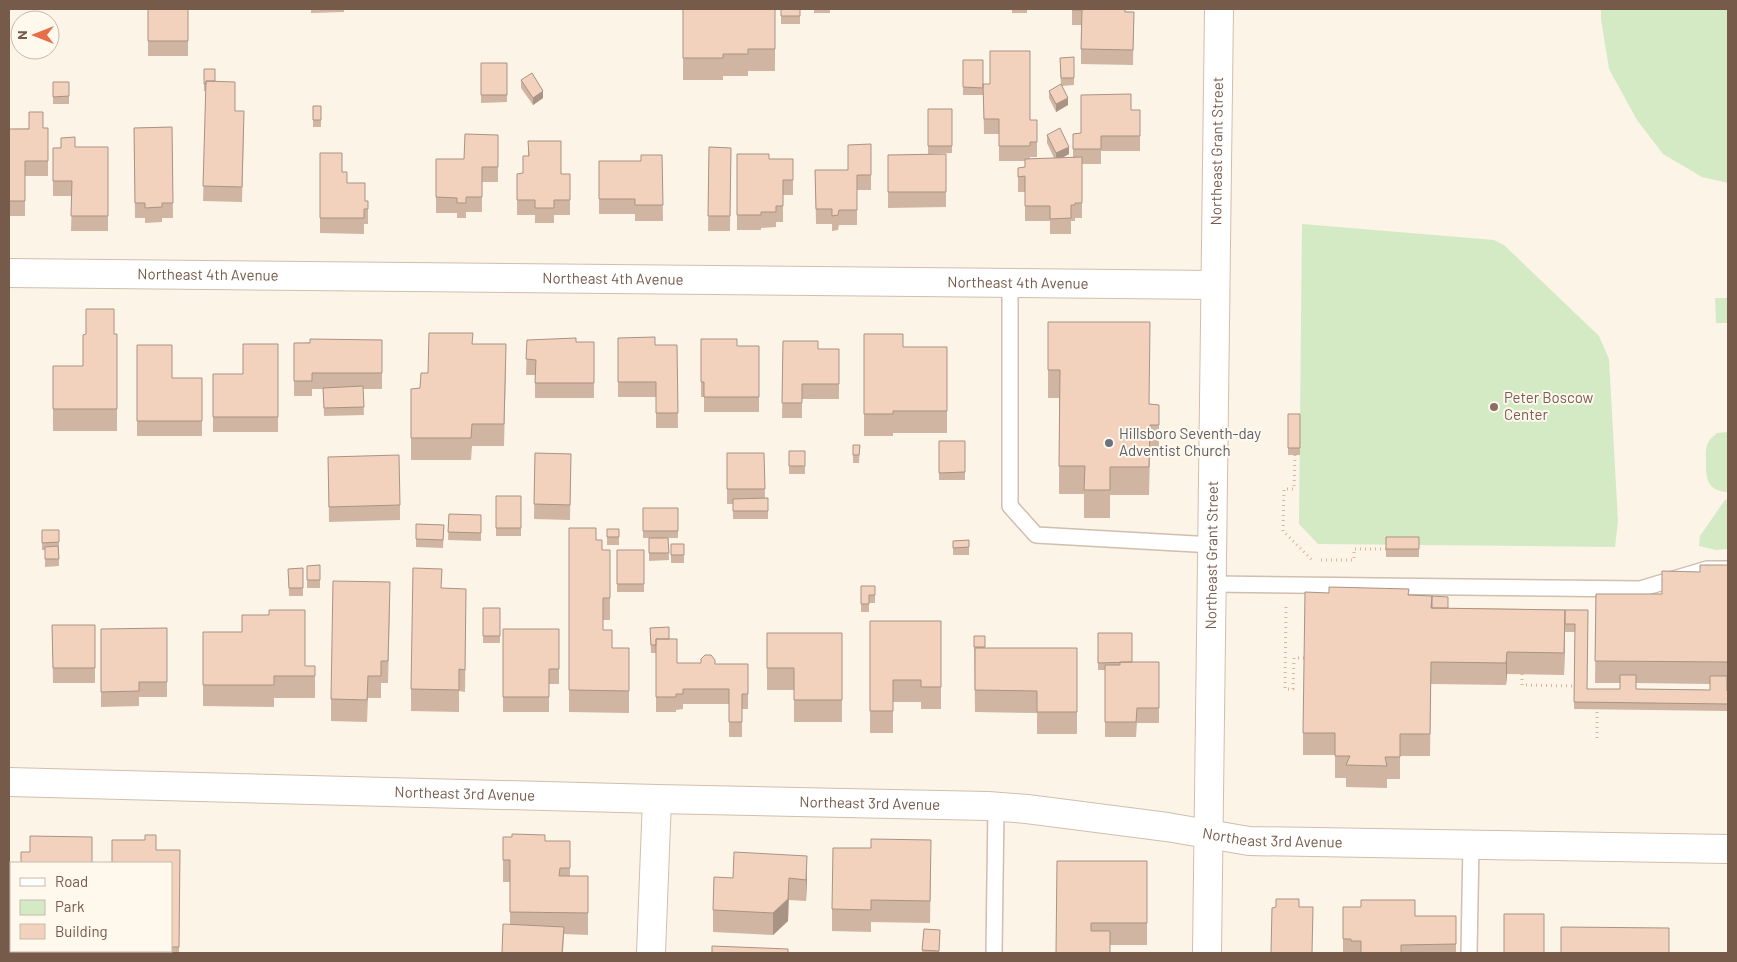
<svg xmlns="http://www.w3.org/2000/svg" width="1737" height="962" viewBox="0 0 1737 962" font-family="Barlow,sans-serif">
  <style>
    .green { fill: #d3eac4 }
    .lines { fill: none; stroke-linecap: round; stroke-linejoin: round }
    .lane-casing { stroke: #d0beae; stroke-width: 18 }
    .street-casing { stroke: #d0beae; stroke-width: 30 }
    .secondary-casing { stroke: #d3bdac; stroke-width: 30 }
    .path { stroke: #d7b6a0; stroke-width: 3; stroke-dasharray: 1 4; stroke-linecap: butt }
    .lane { stroke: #fff; stroke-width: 15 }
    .street { stroke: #fff; stroke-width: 28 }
    .secondary { stroke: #fff; stroke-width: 28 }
    .wall { fill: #d0b5a3; fill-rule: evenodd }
    .shaded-wall { fill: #a99384 }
    .building { fill: #f2d2bd; stroke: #a99384 }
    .education-dot { fill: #8d6e63; stroke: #fff8ec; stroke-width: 2 }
    .worship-dot { fill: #6b7280; stroke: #fff8ec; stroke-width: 2 }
    .labels { text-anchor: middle; stroke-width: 4; stroke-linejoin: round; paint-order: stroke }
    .street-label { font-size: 15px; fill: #765a4a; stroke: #fff8ec }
    .education-label { font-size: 15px; fill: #785e54; stroke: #fff8ec; text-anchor: start }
    .worship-label { font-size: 15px; fill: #5b616d; stroke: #fff8ec; text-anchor: start }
  </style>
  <rect width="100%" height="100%" fill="#fcf4e6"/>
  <!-- green -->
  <path class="green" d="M1601 9H1728V183L1702 177 1663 154 1637 120 1609 69 1601 19Z
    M1302 224 1494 240 1504 245 1599 336 1609 359 1618 521 1615 547 1318 544 1299 524Z
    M1715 298H1728V323H1716Z
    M1728 432V492C1707 491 1706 479 1706 462 1706 457 1705 450 1707 446 1708 440 1713 437 1717 433Z
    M1728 499V549L1716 550 1699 546 1700 536 1725 500Z"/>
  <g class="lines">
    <defs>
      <path id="lane" d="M1010 283V506L1036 535 1213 545
        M1213 584 1640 589 1707 569H1728
        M994 953 996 807
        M1469 953 1471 845"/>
      <g id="street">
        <path id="s1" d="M9 273 1215 285"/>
        <path id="s2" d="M9 782 657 799 988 806 1027 809 1167 827 1249 841 1728 849"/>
        <path d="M651 953 657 799"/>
      </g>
      <g id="secondary">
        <path id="s3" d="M1207 953 1219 9"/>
      </g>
    </defs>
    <!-- lane casing -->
    <use href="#lane" class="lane-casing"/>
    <!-- street casing -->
    <use href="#street" class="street-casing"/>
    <!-- secondary casing -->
    <use href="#secondary" class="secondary-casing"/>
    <!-- path -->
    <path class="path" d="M1295 455 1294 489H1284L1283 531 1312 560H1315
      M1321 560H1354V549H1386
      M1286 607 1285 689H1293L1294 658H1305
      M1522 674V685L1574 686
      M1597 738V706"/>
    <!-- lane -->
    <use href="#lane" class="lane"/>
    <!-- street -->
    <use href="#street" class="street"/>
    <!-- secondary -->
    <use href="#secondary" class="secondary"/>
  </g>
  <!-- wall -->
  <path class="wall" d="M148 9H188V56H148Z
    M311 9H344V12L311 13Z
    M683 9H775V71H748V76H723V80H683Z
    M781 9H800V24H781Z
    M814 9H830V13H814Z
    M1012 9H1027V13H1012Z
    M1072 9 1134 12 1133 65 1081 64V25H1072Z
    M1074 57V85L1062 86 1068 105 1056 112 1049 98V91L1061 85 1060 66Z
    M963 60H983V95H963Z
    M481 63H507V102L481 103Z
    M204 69 215 81 244 126 242 202 203 201 206 91H204Z
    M521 80 543 98 533 105 521 88Z
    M53 82H69V104H53Z
    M983 84 1030 120H1037V157H1030V159L1054 158 1047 143V135L1069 154 1062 158 1073 157V134L1081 133 1131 110H1140V151H1101V164H1082V218H1075V221H1071V234H1050V221H1025V192H1018V168L1025 167V161H999V134H984Z
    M313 106H321V127H313Z
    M928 109H952V153L928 154Z
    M172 127 173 218H162V222L145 223V218H135L134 128Z
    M43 128H48V176H25V216H9V129Z
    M498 135V182H482V212H466V218H457V213H436V159H464Z
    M528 141 561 174H570V215H554V223H535V215H517V174L523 173 528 156Z
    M871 144V190H857V225H839L838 230 832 231V224H816L815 170H848Z
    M75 147H108V231H71L72 196H53V148Z
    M709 147 731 148 730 231H708Z
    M320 153 342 172 347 183 365 201H368V224H364V234L320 233Z
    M737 154 769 159H793V195H783V222H776V227L761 228V230H737Z
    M946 154V207L888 208V155Z
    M662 155 663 221H635V214H599V161H641Z
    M1048 322 1149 404 1159 405V453H1150L1149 495H1110V518H1084V494H1059V398H1048Z
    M114 334H117V431H53V366H83Z
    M864 334 903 347H947V433H893V436H864Z
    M618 338 655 345H677L678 428H656V397H618Z
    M701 339 737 346H759V412H704V397H701Z
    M382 340V389H363L364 415 324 416 323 389H312V396H294V343Z
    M527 340 576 342H594V398H535V375H526Z
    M783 341 818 349H839V399H802V418H782Z
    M278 344V432H213V374H243Z
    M473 344 506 366 504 446H472L471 460H411V389L420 388 428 373Z
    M137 345 172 378H202V436H137Z
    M1288 414H1300V455H1288Z
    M939 441H965V480H939Z
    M853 445H860L859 463H853Z
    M789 451H805V474H789Z
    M535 453 571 454 570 520 534 519Z
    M727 453H764L765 498H768V519H733V504H727Z
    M328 457 400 505V520L329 522Z
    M496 496H521V536H496Z
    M643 508H678V538H668L669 560 649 561V538H643Z
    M449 514 481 515V541L448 540Z
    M416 524 444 525 443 548 416 547Z
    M569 528 596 540 602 550H610V620H603V630L612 648H629V713L569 712Z
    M607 529H619V545H607Z
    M42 530H59V566L45 567V550H42Z
    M1386 537H1419V557H1386Z
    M969 540V555H953V541Z
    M671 544H684V563H671Z
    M617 550H644V592H617Z
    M320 565V588H307V566Z
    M1728 565V684H1727V691H1728V711L1574 709 1575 632H1565L1564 675 1507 674 1506 685 1431 684 1430 756H1400V779H1387V788L1346 787V778H1335V755H1303V733L1409 595 1448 608 1588 610 1587 689H1620V683H1595L1596 594H1662L1700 572ZM1636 683 1710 684V690L1636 689Z
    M303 568V596H289L288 569Z
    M861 586H875V603H869V612H861Z
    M442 588 466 611 465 692 459 691V712L411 711V689Z
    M390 604 388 683H381V698H368L367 722 331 721V699Z
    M483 608H500V643H483Z
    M870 621H941V709H921V702H893V733H870Z
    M52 625H95V683H53Z
    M167 628V697H139V706L101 707V629Z
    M650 628 669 639 677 663 715 664H748V709H742V737H729V704H683V709L676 710V712H656V653H651Z
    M503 629H559V684H549V712H503Z
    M203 632 305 666H315V698H274V707L203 706Z
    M767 633H842V722H794V690H767Z
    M1098 633 1132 662H1159V723H1137L1136 737H1105V670H1098Z
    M974 636H985V648H1077V734H1037V713L975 712Z
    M503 837 545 841H570V876H588V935L564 934 563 953H502L510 925V882H503Z
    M156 850H180L179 953H111V951H171V863Z
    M1147 861V945H1110L1056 953Z
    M931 862 930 923 871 922V932L832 931V909Z
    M733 878H807L806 901 789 900 788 921 773 935 713 932V910Z
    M1343 907 1415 916H1456V953H1343Z
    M924 929 940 930 939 953H922Z"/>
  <!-- shaded-wall -->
  <path class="shaded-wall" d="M543 91V98L533 105V98Z
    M1068 98V105L1056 112V104Z
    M1069 147V154L1056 161V153Z
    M1565 610V632L1564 675V653Z
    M1507 652V674L1506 685V663Z
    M807 856V878L806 901V880Z
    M789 878 788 921 773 935V913Z"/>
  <!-- building -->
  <path class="building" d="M148 9H188V41H148Z
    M683 9H775V49H748V54H723V58H683Z
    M781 9H800V16H781Z
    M1072 9H1125V12H1134L1133 50 1081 49 1082 10H1072Z
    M990 51H1030V120H1037V142H1030V146H999V119H984L983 84H990Z
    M1074 57V78H1061L1060 58Z
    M963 60H983V88L963 87Z
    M481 63H507V95H481Z
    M204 69H215V81H206V84H204Z
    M532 73 543 91 533 98 521 80Z
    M206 81 235 82V111H244L242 187 203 186Z
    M53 82H69V96L53 97Z
    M1061 84 1068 98 1056 104 1049 91Z
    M1131 94V110H1140V136H1101V149H1073V134L1081 133V95Z
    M313 106H321V120H313Z
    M928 109H952V146H928Z
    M29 112H43V128H48V161H25V201H9V129H29Z
    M172 127 173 203H162V207L145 208V203H135L134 128Z
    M1060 128 1069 147 1056 153 1047 135Z
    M465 134 498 135V167H482V197H466V203H457V198L436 197V159H464Z
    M75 137V147H108V216H71L72 181H53V148H61V138Z
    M528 141H561V174H570V200H554V208H535V200H517V174L523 173V156H529Z
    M871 144V175H857V210H839L838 215 832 216V209H816L815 170H848V145Z
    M709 147 731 148 730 216H708Z
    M320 153H342V172H347V183H365V201H368V209H364V218H320Z
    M737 154H769V159H793V180H783V206H776V212H761V215H737Z
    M946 154V192H888V155Z
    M641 155H662L663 205H635V199H599V161H641Z
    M1082 157V203H1075V205H1071V218L1050 219V206H1025V176L1018 177V168L1025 167V159Z
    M86 309H114V334H117V409H53V366H83V335L86 334Z
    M1048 322H1150L1149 404 1159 405V425H1150L1149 467H1110V490H1084L1085 466H1059L1060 370H1048Z
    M429 333H473L472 344H506L504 424H472L471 438H411V389L420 388 421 373H428Z
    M864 334H903V347H947V411H893V414H864Z
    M655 337V345H677L678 413H656V382H618V338Z
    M576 338V342H594V383H535L536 360 526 359 527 340Z
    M310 339 382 340V373H312V381H294V343H310Z
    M701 339H737V346H759V397H704V382H701Z
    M783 341H818V349H839V384H802V403H782Z
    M243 344H278V417H213V374H243Z
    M137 345H172V378H202V421H137Z
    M363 386 364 407 324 408 323 388Z
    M1288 414H1300V448H1288Z
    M939 441H965V472L939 473Z
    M853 445H860L859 455H853Z
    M789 451H805V466H789Z
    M535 453 571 454 570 505 534 504Z
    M727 453H764L765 489H727Z
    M399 455 400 505 329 507 328 457Z
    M496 496H521V528H496Z
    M768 498V511H733V499Z
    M643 508H678V531H643Z
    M449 514 481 515V533L448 532Z
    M416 524 444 525 443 540 416 539Z
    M569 528H596V540H602V550H610V598H603V630H612V648H629V691L569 690Z
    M607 529H619V537H607Z
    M42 530H59V542L42 543Z
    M1386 537H1419V549H1386Z
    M649 538H668L669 553H649Z
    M969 540V547L953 548V541Z
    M671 544H684V555H671Z
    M58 546 59 559H45V547Z
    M617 550H644V584H617Z
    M320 565V580H307V566Z
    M1700 565H1728V662L1595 661 1596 594H1662V571L1700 572Z
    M303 568V588H289L288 569Z
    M413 568 442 569 441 588 466 589 465 670 459 669V690L411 689Z
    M333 581 390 582 388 661H381V676H368L367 700 331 699Z
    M861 586H875V595H869V604H861Z
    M1329 587 1409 589 1408 595 1432 596 1431 608 1565 610 1564 653 1507 652 1506 663 1431 662 1430 734H1400V757H1385L1387 766 1346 765 1350 756H1335V733H1303L1305 592 1329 593Z
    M1432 596 1448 597V608H1432Z
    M483 608H500V636H483Z
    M269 610H305V666H315V676H274V685H203V632H242V615H269Z
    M1565 610H1588L1587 689H1620V675H1636V689L1710 690V676H1727V691H1728V704L1574 702 1575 624H1565Z
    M870 621H941V687H921V680H893V711H870Z
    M52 625H95V668H53Z
    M669 627V639H656V645H651L650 628Z
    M167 628V682H139V691L101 692V629Z
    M503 629H559V669H549V697H503Z
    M767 633H842V700H794V668H767Z
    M1098 633H1132V662L1098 663Z
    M974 636H985V647H974Z
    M656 639H677V663H701V659L705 655H711L715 660V664H748V694H742V722H729V689H683V694H676V697H656Z
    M975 648H1077V712H1037V691L975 690Z
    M1120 662H1159V708H1137L1136 722H1105V665H1120Z
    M512 834 545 835V841H570V868H560L559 876H588V913L510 912V860H503V837H512Z
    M145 835H156V850H180L179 947H171V863H112V840H145Z
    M30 836 92 837V863H21V852H30Z
    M871 839 931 840 930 901 871 900V910L832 909 833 848H871Z
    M734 852 807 856 806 880 789 878 788 899 773 913 713 910 714 877 733 878Z
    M1057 861H1147V923H1091V931H1110V953H1056Z
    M1276 899H1299V907H1313L1312 953H1271L1272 908 1276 907Z
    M1361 900H1415V916H1456V944L1401 945V953H1361V941H1351V939H1343V907H1361Z
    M1504 914H1544V953H1504Z
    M503 924 564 927 562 953H502Z
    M1561 927 1669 928V953H1561Z
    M924 929 940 930 939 951 922 950Z
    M712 946 788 949V953H712Z
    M19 951H90V953H19Z"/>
  <!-- markers -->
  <circle class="education-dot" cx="1494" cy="407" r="5"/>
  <circle class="worship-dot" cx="1109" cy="443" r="5"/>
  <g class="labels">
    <!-- street labels -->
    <g class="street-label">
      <text dy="5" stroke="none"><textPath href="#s3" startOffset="802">Northeast Grant Street</textPath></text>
      <text dy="5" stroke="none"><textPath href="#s1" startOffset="199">Northeast 4th Avenue</textPath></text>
      <text dy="5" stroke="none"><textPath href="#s1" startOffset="604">Northeast 4th Avenue</textPath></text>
      <text dy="5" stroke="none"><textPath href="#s1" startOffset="1009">Northeast 4th Avenue</textPath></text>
      <text dy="5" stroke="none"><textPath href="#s3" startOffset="398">Northeast Grant Street</textPath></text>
      <text dy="5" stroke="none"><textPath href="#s2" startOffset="456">Northeast 3rd Avenue</textPath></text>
      <text dy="5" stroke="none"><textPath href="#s2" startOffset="861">Northeast 3rd Avenue</textPath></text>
      <text dy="5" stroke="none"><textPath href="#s2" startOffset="1266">Northeast 3rd Avenue</textPath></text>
    </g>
    <!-- education labels -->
    <g class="education-label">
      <text x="1504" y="403">Peter Boscow<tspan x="1504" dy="17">Center</tspan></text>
    </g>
    <!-- worship labels -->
    <g class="worship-label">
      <text x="1119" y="439">Hillsboro Seventh-day<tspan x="1119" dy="17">Adventist Church</tspan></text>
    </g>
  </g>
  <!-- border -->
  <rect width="1737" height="962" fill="none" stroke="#765a4a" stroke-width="20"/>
  <!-- legend -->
  <rect x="10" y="862" width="162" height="90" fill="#fff8ec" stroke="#c8b9ab"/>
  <rect x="20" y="878" width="25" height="8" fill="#ffffff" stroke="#c8b9ab"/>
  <text x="55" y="887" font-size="15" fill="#765a4a">Road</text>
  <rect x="20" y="900" width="25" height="15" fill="#d3eac4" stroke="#c8b9ab"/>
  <text x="55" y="912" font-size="15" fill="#765a4a">Park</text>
  <rect x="20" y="924" width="25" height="15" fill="#f2d2bd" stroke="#c8b9ab"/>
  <text x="55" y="937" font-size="15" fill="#765a4a">Building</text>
  <!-- north arrow -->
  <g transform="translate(35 35) rotate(270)"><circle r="24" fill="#fff8ec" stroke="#c8b9ab"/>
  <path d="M0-4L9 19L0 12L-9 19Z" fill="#e76e4a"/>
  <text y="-8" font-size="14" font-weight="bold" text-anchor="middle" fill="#765a4a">N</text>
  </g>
</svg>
